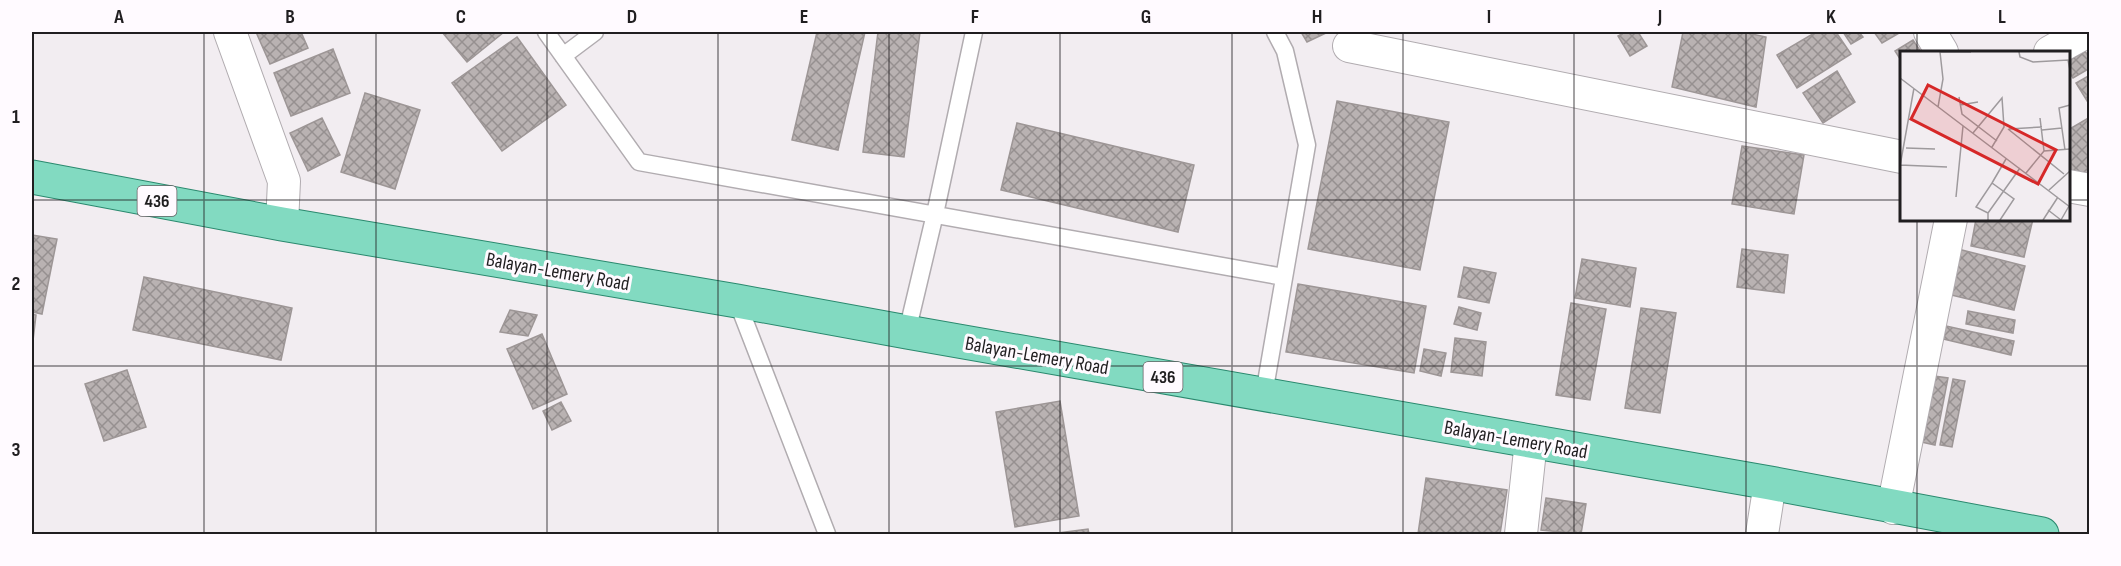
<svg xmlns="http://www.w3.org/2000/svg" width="2121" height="566" viewBox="0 0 2121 566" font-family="'Sofia Sans Condensed',sans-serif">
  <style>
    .building { fill: url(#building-cross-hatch); stroke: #9d9696; stroke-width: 1.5 }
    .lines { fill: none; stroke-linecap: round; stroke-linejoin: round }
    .lane-casing { stroke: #b1acb0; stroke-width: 19 }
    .street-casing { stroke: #b1acb0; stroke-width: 34 }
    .primary-casing { stroke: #2a896e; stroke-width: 35 }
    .lane { stroke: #fff; stroke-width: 16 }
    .street { stroke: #fff; stroke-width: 32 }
    .primary { stroke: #82dac1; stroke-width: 33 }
    .grid { fill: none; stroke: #201e20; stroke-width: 1.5; stroke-opacity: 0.55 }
    .labels { text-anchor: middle; stroke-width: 6; stroke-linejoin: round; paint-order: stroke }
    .shield { fill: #fffaff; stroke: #636063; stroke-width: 1.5 }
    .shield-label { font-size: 18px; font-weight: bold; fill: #201e20 }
    .street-label { font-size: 20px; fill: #201e20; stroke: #fffaff }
    .inset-road { fill: none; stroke: #9e9a9d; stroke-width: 1.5 }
    .view { fill: #d62828; fill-opacity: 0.15; stroke: #d62828; stroke-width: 3 }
    .inset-edge { fill: none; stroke: #201e20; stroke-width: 3 }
    .neatline { fill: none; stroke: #201e20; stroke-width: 2 }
    .grid-label { font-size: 20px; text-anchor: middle; font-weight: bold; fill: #201e20 }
  </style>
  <defs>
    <pattern id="building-cross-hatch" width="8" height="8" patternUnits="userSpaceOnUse" patternTransform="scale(1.5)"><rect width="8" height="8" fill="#b9b2b2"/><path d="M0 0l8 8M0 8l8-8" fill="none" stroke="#969090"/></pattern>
  </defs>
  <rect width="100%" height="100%" fill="#f2edf1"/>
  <!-- building -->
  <path class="building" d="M256 32H301L308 48 270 64Z
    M442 32H504L467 62Z
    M817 32H865L838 150 792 140Z
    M878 32H920L904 157 863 152Z
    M1301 32H1328L1307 42Z
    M1625 32H1638L1647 46 1630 56 1618 36Z
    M1683 32H1743L1766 37 1756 107 1672 87Z
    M1816 32H1836L1851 54 1797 88 1777 55Z
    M1843 32H1859L1863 37 1851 44Z
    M1874 32H1901L1882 43Z
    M517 37 566 105 502 151 452 83Z
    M1913 40 1921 52H1902V62L1895 51Z
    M333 49 350 93 291 116 274 73Z
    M2085 51 2090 59V68L2073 78 2068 70V61Z
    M1837 71 1855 102 1823 123 1803 93Z
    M2090 75V103L2089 104 2076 83Z
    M365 93 420 110 395 189 341 172Z
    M1337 101 1449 122 1420 270 1308 249Z
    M2090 117V178L2080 184 2068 166V130Z
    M322 118 340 155 308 171 290 133Z
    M1017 123 1194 165 1178 232 1001 190Z
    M1742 146 1804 155 1794 214 1732 204Z
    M1976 219H2033L2024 257 1971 246Z
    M32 235 57 239 42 314 32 312Z
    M1742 249 1788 255 1784 293 1737 287Z
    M1958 249 2025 266 2014 310 1947 294Z
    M1582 259 1636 268 1630 307 1575 298Z
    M1464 267 1496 273 1489 303 1458 297Z
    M144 277 292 308 281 360 133 330Z
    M1298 284 1426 306 1414 373 1286 352Z
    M1571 303 1606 309 1590 400 1556 395Z
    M1459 307 1481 313 1477 330 1454 324Z
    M1641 308 1676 313 1660 413 1625 408Z
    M510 310 537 315 528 336 500 332Z
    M1968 311 2015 320 2013 333 1966 324Z
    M32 314 36 315 32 349Z
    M1946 326 2014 341 2011 355 1943 339Z
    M542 334 567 394 533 409 507 349Z
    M1455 338 1486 342 1482 376 1451 372Z
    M1424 349 1446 353 1441 376 1420 371Z
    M127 370 146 427 104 441 85 384Z
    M1934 376 1948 378 1935 445 1921 442Z
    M1953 379 1965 381 1952 447 1940 445Z
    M1060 401 1079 516 1015 527 996 412Z
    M561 402 571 421 552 430 543 411Z
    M1426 478 1507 490 1500 534H1418Z
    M1546 498 1586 504 1581 534 1541 530Z
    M1088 529 1089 534H1050Z"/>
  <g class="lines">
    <defs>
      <path id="lane" d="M546 32 639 162 1284 277
        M563 56 595 32
        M737 301 827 534
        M907 332 935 214 974 32
        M1264 394 1307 145 1285 51 1275 32"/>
      <path id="street" d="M230 32 284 181 282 224
        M1930 32 1942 52
        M1349 46 1902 157
        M2050 52 2086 32
        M2068 186 2090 190
        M1893 508 1951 219
        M1521 534 1531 441
        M1762 534 1770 483"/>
      <path id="primary" d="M32 177 282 224 737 301 907 332 1770 483 2042 534"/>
    </defs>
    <!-- lane casing -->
    <use href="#lane" class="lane-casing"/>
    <!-- street casing -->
    <use href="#street" class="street-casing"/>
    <!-- primary casing -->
    <use href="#primary" class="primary-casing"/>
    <!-- lane -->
    <use href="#lane" class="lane"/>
    <!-- street -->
    <use href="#street" class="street"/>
    <!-- primary -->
    <use href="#primary" class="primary"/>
  </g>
  <!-- grid -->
  <path class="grid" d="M204 32V534M376 32V534M547 32V534M718 32V534M889 32V534M1060 32V534M1232 32V534M1403 32V534M1574 32V534M1746 32V534M1917 32V52M32 200H1902M2068 200H2090M1917 219V534M32 366H2090"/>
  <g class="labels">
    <!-- shield labels -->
    <g class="shield">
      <rect x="137.5" y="186" width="39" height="30" rx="4.5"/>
      <rect x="1143.5" y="362" width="39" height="30" rx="4.5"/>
    </g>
    <g class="shield-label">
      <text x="157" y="207">436</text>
      <text x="1163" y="383">436</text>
    </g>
    <!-- street labels -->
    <g class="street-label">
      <text transform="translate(558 271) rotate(10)" y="7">Balayan-Lemery Road</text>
      <text transform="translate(1037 355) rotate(10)" y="7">Balayan-Lemery Road</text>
      <text transform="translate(1516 439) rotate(10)" y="7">Balayan-Lemery Road</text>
    </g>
  </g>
  <!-- overview -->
  <g transform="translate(1900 51)">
    <rect width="170" height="170" fill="#f2edf1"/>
    <path class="inset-road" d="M40 1H71M119 1 120 6 133 11 168 9 170 19M0 27 170 156M59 46 62 63 97 90M60 54 78 51M38 56 43 28 40 1M140 67 144 100M108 78 164 123M109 78 142 76M142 79 162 77M73 82 102 47 104 76 92 96M6 97 35 98M165 99 159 57 170 54M0 114 47 116M0 115 14 37M126 122 144 100 170 98M92 132 106 108M149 139 170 120M56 146 63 75M148 159 161 169 169 155M88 162 120 117M88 169V162L76 156 92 132 114 148 100 169M143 169 158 146"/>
    <path class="view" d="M28 34 156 99 138 133 11 68Z"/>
    <rect width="170" height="170" class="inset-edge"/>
  </g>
  <!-- border -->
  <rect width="2121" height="566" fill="none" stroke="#fffaff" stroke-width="66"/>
  <rect x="33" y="33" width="2055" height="500" class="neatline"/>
  <g class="grid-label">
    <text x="119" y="23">A</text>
    <text x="290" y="23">B</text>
    <text x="461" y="23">C</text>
    <text x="632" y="23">D</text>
    <text x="804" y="23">E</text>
    <text x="975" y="23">F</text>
    <text x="1146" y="23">G</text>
    <text x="1317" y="23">H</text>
    <text x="1489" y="23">I</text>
    <text x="1660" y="23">J</text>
    <text x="1831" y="23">K</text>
    <text x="2002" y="23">L</text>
    <text x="16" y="123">1</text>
    <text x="16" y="290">2</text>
    <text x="16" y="456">3</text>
  </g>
</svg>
